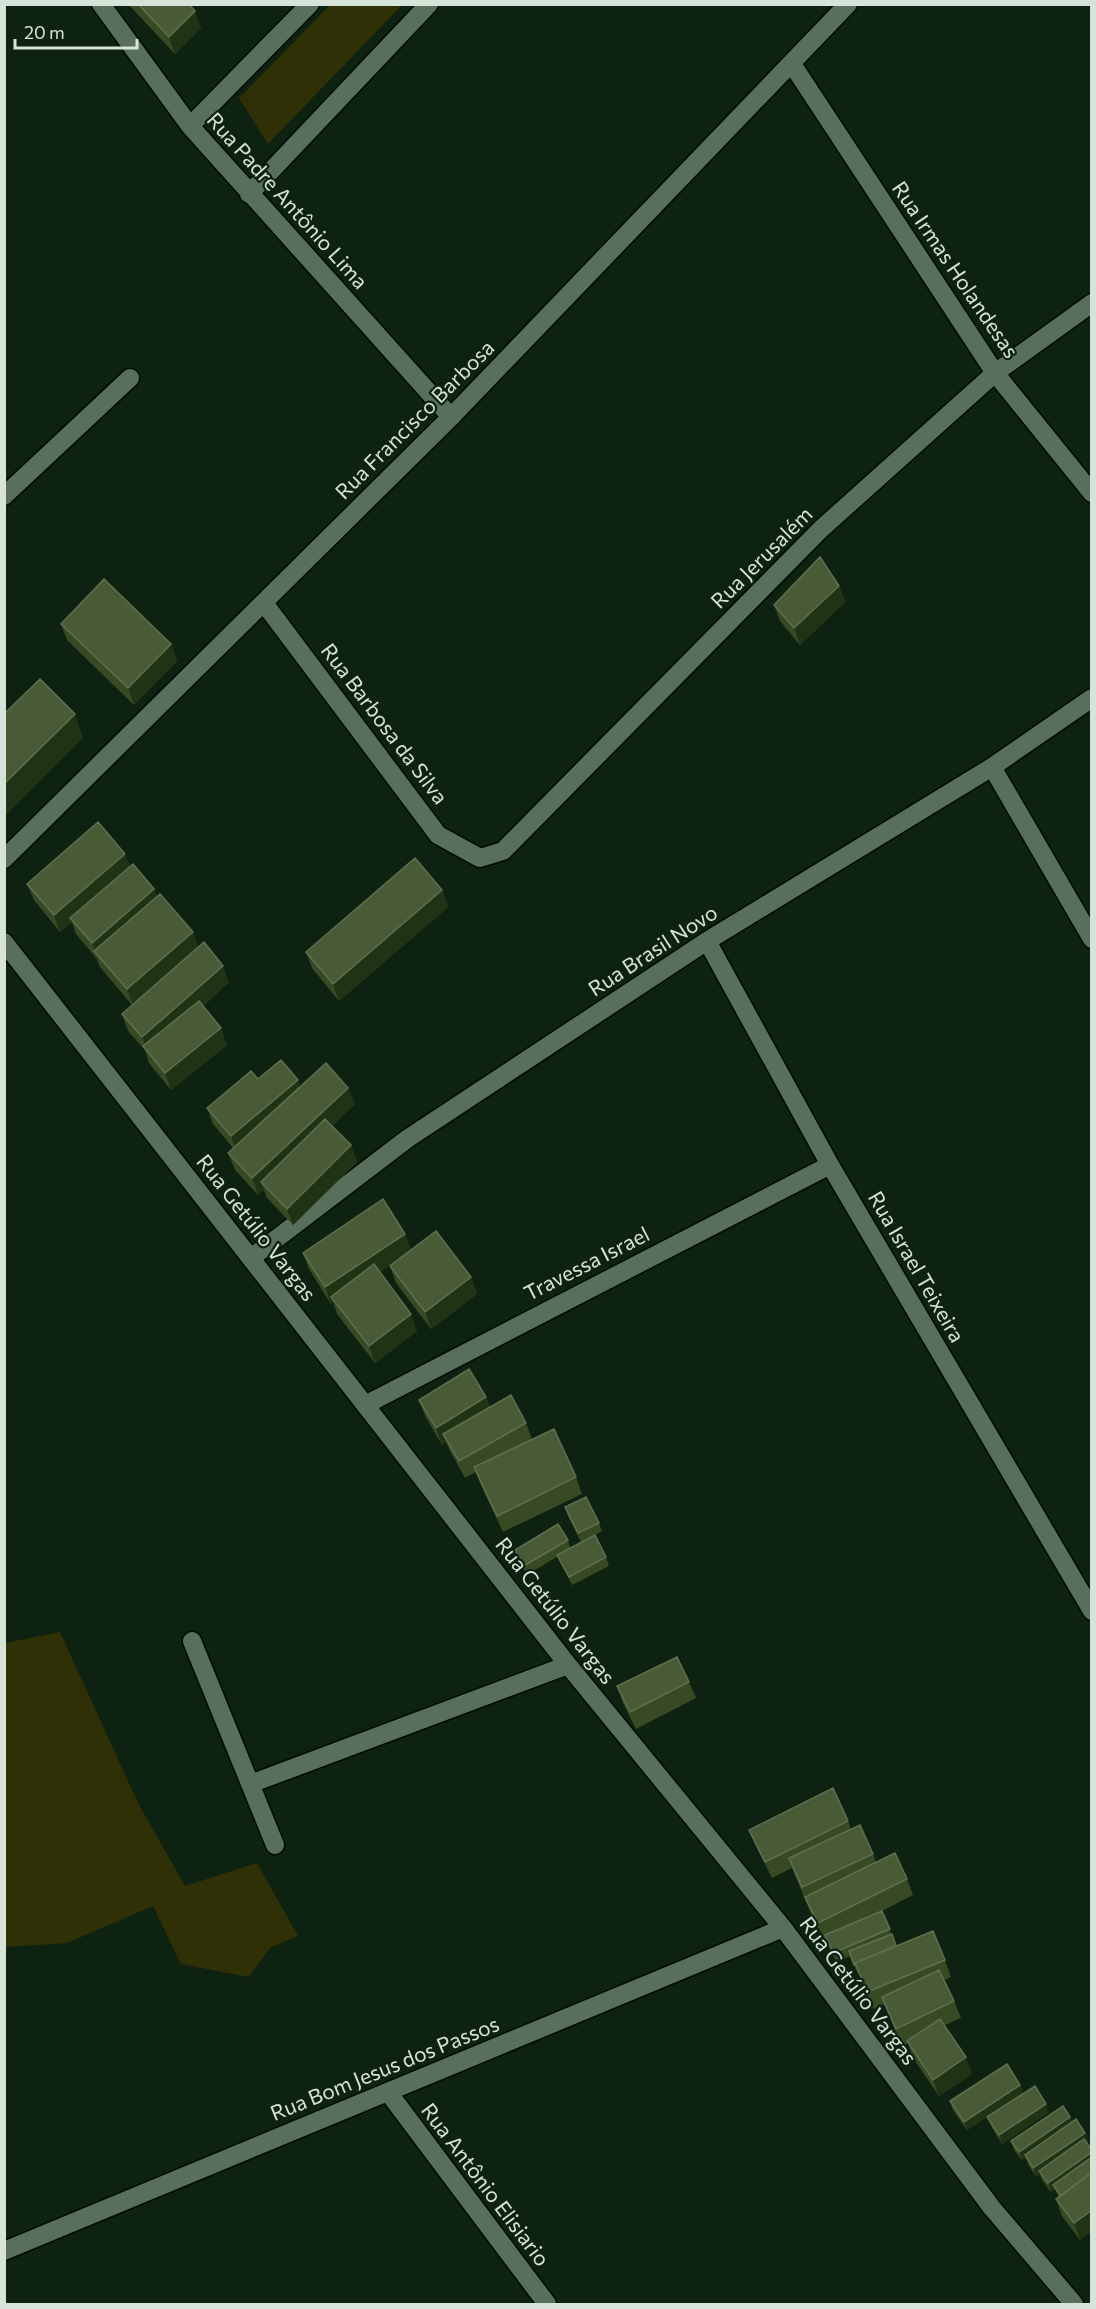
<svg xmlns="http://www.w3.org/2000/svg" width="1096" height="2309" viewBox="0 0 1096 2309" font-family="Commissioner,sans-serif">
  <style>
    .green { fill: #2f3006 }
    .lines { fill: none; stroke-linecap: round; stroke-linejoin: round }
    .minor-casing { stroke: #000b02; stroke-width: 21 }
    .minor { stroke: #586f5c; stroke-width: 18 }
    .wall { fill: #384a23 }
    .shaded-wall { fill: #203314 }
    .building { fill: #495b36; stroke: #5f7050; stroke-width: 1.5 }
    .labels { text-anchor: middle; stroke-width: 4.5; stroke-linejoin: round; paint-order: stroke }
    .street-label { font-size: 21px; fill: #d6e3d8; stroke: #0e2212 }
  </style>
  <rect width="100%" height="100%" fill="#0e2212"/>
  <!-- green -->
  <path class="green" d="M330 5H402L268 144 239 98Z
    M60 1632 138 1803 185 1886 257 1863 298 1936 270 1948 249 1977 181 1964 153 1906 67 1943 5 1947V1643Z"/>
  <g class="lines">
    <defs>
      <path id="minor" d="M101 4 190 126 451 417
        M792 64 995 373 1092 493
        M190 126 310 4
        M249 194 429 4
        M4 496 130 378
        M264 603 438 835 480 858 503 851 821 529 995 373 1092 303
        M992 767 1092 939
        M4 859 451 417 848 4
        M707 941 830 1165 1092 1611
        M4 942 568 1665 783 1928 992 2208 1074 2304
        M251 1258 407 1139 707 941 992 767 1092 698
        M365 1405 830 1165
        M192 1641 275 1845
        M250 1784 568 1665
        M388 2092 547 2304
        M4 2251 783 1928"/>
    </defs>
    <!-- minor casing -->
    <use href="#minor" class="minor-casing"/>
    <!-- minor -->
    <use href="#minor" class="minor"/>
  </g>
  <!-- wall -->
  <path class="wall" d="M128 4H189L201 28 175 54Z
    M839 586 845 602 800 645 780 621 774 605Z
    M61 624 171 644 177 661 134 705 67 640Z
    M130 867 154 889 157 897 193 932 198 947 229 982 203 1006 227 1045 171 1090 149 1063 145 1050 128 1031 122 1014 132 1005 100 967 97 959 76 934 72 922 60 932 34 900 27 884Z
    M442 890 448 907 339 1001 312 968 306 952Z
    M258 1079 300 1087 348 1088 355 1104 332 1126 351 1145 357 1162 293 1225 267 1198 264 1190 258 1195 235 1170 228 1153 234 1149 213 1124 207 1108Z
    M411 1250 471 1277 477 1294 431 1329 396 1283 390 1266 402 1257 380 1272 417 1331 375 1363 337 1314 333 1302 331 1304 309 1269 303 1253Z
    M486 1397 490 1407 526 1423 532 1439 576 1477 582 1494 503 1532 480 1483 476 1472 465 1478 450 1451 446 1442 442 1445 425 1416 419 1400Z
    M565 1507 599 1523 602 1531 595 1535 606 1557 609 1566 572 1585 558 1556 527 1575 518 1559 515 1550 568 1540 570 1548 581 1542 568 1516Z
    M689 1682 696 1698 636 1729 623 1703 617 1686Z
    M848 1821 851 1829 873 1854 876 1862 907 1879 913 1895 882 1911 896 1946 945 1960 951 1977 944 1980 954 2001 961 2018 945 2025 972 2074 939 2096 913 2058 908 2043 902 2046 884 2004 873 2009 859 1973 858 1974 850 1956 836 1962 826 1939 825 1940 811 1914 792 1868 772 1878 756 1846 749 1830Z
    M1020 2085 1023 2093 967 2130 953 2110 950 2101Z
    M1049 2112 1002 2144 991 2126 987 2117Z
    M1070 2117 1072 2122 1085 2133 1088 2141 1086 2143 1092 2150V2231L1080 2240 1062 2216 1056 2199 1059 2197 1055 2189 1051 2192 1042 2180 1040 2174 1036 2177 1028 2164 1026 2158 1022 2160 1014 2150 1011 2141Z"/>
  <!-- shaded-wall -->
  <path class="shaded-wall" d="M195 11 201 28 175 54 169 37Z
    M839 586 845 602 800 645 794 628Z
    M171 644 177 661 134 705 128 688Z
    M75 714 83 738 4 817V784Z
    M125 854 132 871 70 918 72 922 60 932 54 915Z
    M154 889 160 906 95 951 92 943Z
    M442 890 448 907 339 1001 333 984Z
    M193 932 199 949 133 1005 127 989Z
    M223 966 229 982 149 1053 142 1037Z
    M221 1028 227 1045 171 1090 165 1073Z
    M298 1080 304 1096 237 1153 231 1136Z
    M348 1088 355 1104 266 1187 261 1182 264 1190 258 1195 252 1178Z
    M351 1145 357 1162 293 1225 287 1209Z
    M405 1234 412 1251 335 1301 331 1297 333 1302 331 1304 325 1287Z
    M471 1277 477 1294 431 1329 425 1312Z
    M411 1314 417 1331 375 1363 369 1346Z
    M486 1397 492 1414 443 1434 446 1442 442 1445 436 1428Z
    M966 2057 972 2074 939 2096 933 2080Z
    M1020 2085 1023 2093 967 2130 964 2122Z
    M1046 2104 1049 2112 1002 2144 999 2135Z
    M1070 2117 1073 2126 1025 2155 1026 2158 1022 2160 1019 2152Z
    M1085 2133 1088 2141 1041 2174 1039 2171 1040 2174 1036 2177 1033 2168Z
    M1092 2152V2163L1053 2185 1055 2189 1051 2192 1048 2183Z
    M1092 2210V2231L1080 2240 1074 2223Z"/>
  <!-- building -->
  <path class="building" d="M138 4H189L195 11 169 37Z
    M820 557 839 586 794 628 774 605Z
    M104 579 171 644 128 688 61 624Z
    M40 679 75 714 4 784V714Z
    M98 822 125 854 54 915 27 884Z
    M415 858 442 890 333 984 306 952Z
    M133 864 154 889 92 943 70 918Z
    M160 894 193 932 127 989 94 951Z
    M204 942 223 966 142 1037 122 1014Z
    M199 1001 221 1028 165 1073 143 1046Z
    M281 1060 298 1080 231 1136 207 1108 251 1071 258 1079Z
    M326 1063 348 1088 252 1178 228 1153Z
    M325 1119 351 1145 287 1209 261 1182Z
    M383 1199 405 1234 325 1287 303 1253Z
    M436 1231 471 1277 425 1312 390 1266Z
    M374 1264 411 1314 369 1346 331 1297Z
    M469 1369 486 1397 436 1428 419 1400Z
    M511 1395 526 1423 459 1461 443 1434Z
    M554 1429 576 1477 497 1516 474 1467Z
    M586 1497 599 1523 578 1533 565 1507Z
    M558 1524 568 1540 524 1566 515 1550Z
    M595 1535 606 1557 569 1577 557 1555Z
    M677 1657 689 1682 630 1712 617 1686Z
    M833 1788 848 1821 765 1862 749 1830Z
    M860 1825 873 1854 802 1887 789 1858Z
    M895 1853 907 1879 818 1923 805 1897Z
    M882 1911 890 1929 833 1953 825 1935Z
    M933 1931 945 1960 867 1992 855 1963Z
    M892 1934 896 1946 855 1963 856 1965H854L849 1951Z
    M939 1970 954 2001 896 2029 882 1997Z
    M940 2019 966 2057 933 2080 907 2041Z
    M1007 2064 1020 2085 964 2122 950 2101Z
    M1035 2086 1046 2104 999 2135 987 2117Z
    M1063 2106 1070 2117 1019 2152 1011 2141Z
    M1076 2119 1085 2133 1033 2168 1025 2155Z
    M1084 2139 1092 2150V2152L1048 2183 1039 2171Z
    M1092 2157V2172L1061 2196 1053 2185Z
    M1092 2172V2210L1074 2223 1056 2199Z"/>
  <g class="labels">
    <!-- street labels -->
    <g class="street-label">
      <text transform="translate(287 201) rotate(48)" y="7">Rua Padre Antônio Lima</text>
      <text transform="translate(955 270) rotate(56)" y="7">Rua Irmas Holandesas</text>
      <text transform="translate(415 420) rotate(-45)" y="7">Rua Francisco Barbosa</text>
      <text transform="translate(762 558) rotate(-45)" y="7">Rua Jerusalém</text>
      <text transform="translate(384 724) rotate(53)" y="7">Rua Barbosa da Silva</text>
      <text transform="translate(653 951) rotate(-33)" y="7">Rua Brasil Novo</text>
      <text transform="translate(256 1228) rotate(52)" y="7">Rua Getúlio Vargas</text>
      <text transform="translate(587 1264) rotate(-27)" y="7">Travessa Israel</text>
      <text transform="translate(916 1267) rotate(60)" y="7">Rua Israel Teixeira</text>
      <text transform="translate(555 1611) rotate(52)" y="7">Rua Getúlio Vargas</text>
      <text transform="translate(858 1991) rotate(53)" y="7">Rua Getúlio Vargas</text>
      <text transform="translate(385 2069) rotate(-22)" y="7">Rua Bom Jesus dos Passos</text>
      <text transform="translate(485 2185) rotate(53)" y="7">Rua Antônio Elisiario</text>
    </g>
  </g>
  <!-- border -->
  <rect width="1096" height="2309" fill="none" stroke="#d6e3d8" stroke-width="12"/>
  <!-- scale -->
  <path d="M15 39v9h122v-9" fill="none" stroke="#d6e3d8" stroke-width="3"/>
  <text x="24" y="39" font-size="18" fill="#d6e3d8" stroke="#0e2212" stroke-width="4.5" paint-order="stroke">20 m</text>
</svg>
